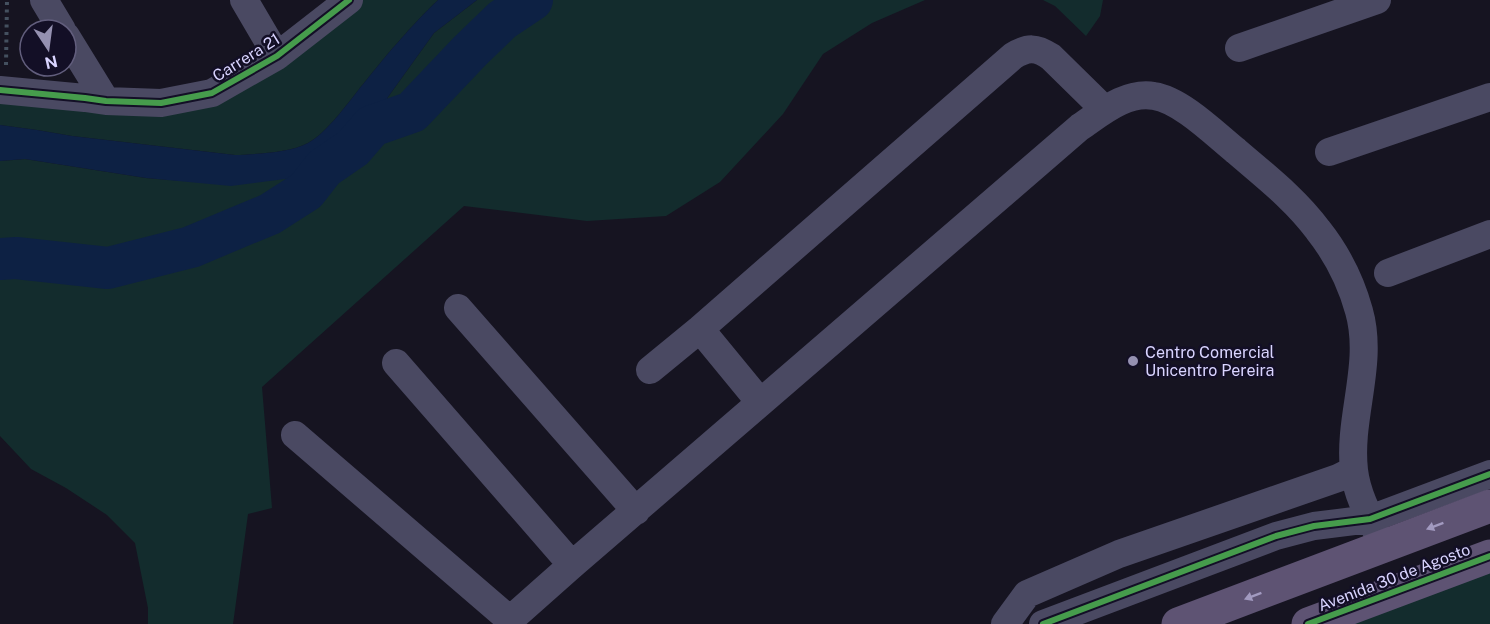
<svg xmlns="http://www.w3.org/2000/svg" width="1490" height="624" viewBox="0 0 1490 624" font-family="'Public Sans',sans-serif">
  <style>
    .green { fill: #132c2d }
    .water { fill: #0d2144 }
    .lines { fill: none; stroke-linecap: round; stroke-linejoin: round }
    .river { stroke: #0d2144; stroke-width: 42 }
    .path { stroke: #44505f; stroke-width: 4; stroke-dasharray: 3 4.5; stroke-linecap: butt }
    .minor { stroke: #4a4962; stroke-width: 28 }
    .major { stroke: #5e5373; stroke-width: 33 }
    .cycleway-casing { stroke: #130f26; stroke-width: 10 }
    .cycleway { stroke: #469c4c; stroke-width: 6 }
    .oneway { fill: #a29ac0 }
    .poi-dot { fill: #9591b1; stroke: #130f26; stroke-width: 2 }
    .labels { text-anchor: middle; stroke-width: 5; stroke-linejoin: round; paint-order: stroke }
    .street-label { font-size: 16px; fill: #d9d4ff; stroke: #130f26 }
    .poi-label { font-size: 16px; fill: #d9d4ff; stroke: #130f26; text-anchor: start }
  </style>
  <rect width="100%" height="100%" fill="#161421"/>
  <!-- green -->
  <path class="green" d="M349 0H438C411 26 387 54 364 83 350 100 327 133 308 143 289 153 256 154 235 155L72 136 37 130 0 125V90L211 93Z
    M477 0H925L872 23 823 54 783 114 720 182 666 216 587 221 464 206 262 387 272 508 248 514 233 624H148V608L135 543 107 515 66 488 31 469 0 436V161L25 159 146 178 183 181 353 148 372 126 388 97 434 33Z
    M1043 0H1103L1100 16 1086 36 1055 6Z
    M1490 556V624H1308Z"/>
  <!-- water -->
  <path class="water" d="M438 0H477L434 33 388 97 372 126 353 148 324 168 285 179 231 186 146 178 25 159 0 161V125L37 130 72 136 235 155C256 154 289 153 308 143 327 133 350 100 364 83 387 54 411 26 438 0Z"/>
  <g class="lines">
    <!-- river -->
    <path class="river" d="M0 259 16 258 108 268 191 247 270 214 306 191 324 168 353 148 372 126 412 112 470 51 502 20 532 0"/>
    <!-- path -->
    <path class="path" d="M6 65 7 0"/>
    <!-- minor -->
    <path class="minor" d="M44 0 62 30
      M244 0 277 56
      M66 36 106 101
      M1239 48 1377 0
      M0 90 85 98 106 101 161 103 212 93 277 56 349 0
      M1329 152 1490 97
      M1388 273 1490 234
      M458 308 636 511
      M700 329 760 402
      M396 363 572 565
      M650 370 700 329 1013 56C1028 47 1036 47 1051 57L1105 110
      M295 435 510 620 572 565 1080 127C1101 113 1126 91 1154 96 1181 100 1215 134 1236 151 1265 176 1295 199 1318 230 1337 254 1351 282 1359 311 1374 364 1348 417 1354 470 1357 497 1372 522 1384 546
      M1005 624 1027 594 1119 554 1338 478 1354 470
      M1043 624 1276 536 1314 526 1370 519 1490 474"/>
    <!-- major -->
    <path class="major" d="M1178 624 1490 506
      M1308 624 1490 556"/>
    <defs>
      <path id="cycleway" d="M0 90 85 98 106 101 161 103 212 93 277 56 349 0
        M1043 624 1276 536 1314 526 1370 519 1490 474
        M1308 624 1490 556"/>
    </defs>
    <!-- cycleway casing -->
    <use href="#cycleway" class="cycleway-casing"/>
    <!-- cycleway -->
    <use href="#cycleway" class="cycleway"/>
  </g>
  <!-- one-way arrows -->
  <defs><path id="oneway-solid" d="M-6-.8H1V-3.2L6.5 0L1 3.2V.8H-6Z" transform="scale(1.5)"/></defs>
  <g class="oneway">
    <use href="#oneway-solid" transform="translate(1435 526) rotate(159)"/>
    <use href="#oneway-solid" transform="translate(1253 596) rotate(159)"/>
  </g>
  <!-- markers -->
  <circle class="poi-dot" cx="1133" cy="361" r="6"/>
  <g class="labels">
    <!-- street labels -->
    <g class="street-label">
      <text transform="translate(246 57) rotate(-32)" y="6">Carrera 21</text>
      <text transform="translate(1394 577) rotate(-21)" y="6">Avenida 30 de Agosto</text>
    </g>
    <!-- poi labels -->
    <g class="poi-label">
      <text x="1145" y="358">Centro Comercial<tspan x="1145" dy="18">Unicentro Pereira</tspan></text>
    </g>
  </g>
  <!-- north arrow -->
  <g transform="translate(48 48) rotate(167)"><circle r="28" fill="#130f26" stroke="#625e7d" stroke-width="1.5"/>
  <path d="M0-4.5L10 22L0 15L-10 22Z" fill="#9591b1"/>
  <text y="-9" font-size="16" font-weight="bold" text-anchor="middle" fill="#d9d4ff">N</text>
  </g>
</svg>
